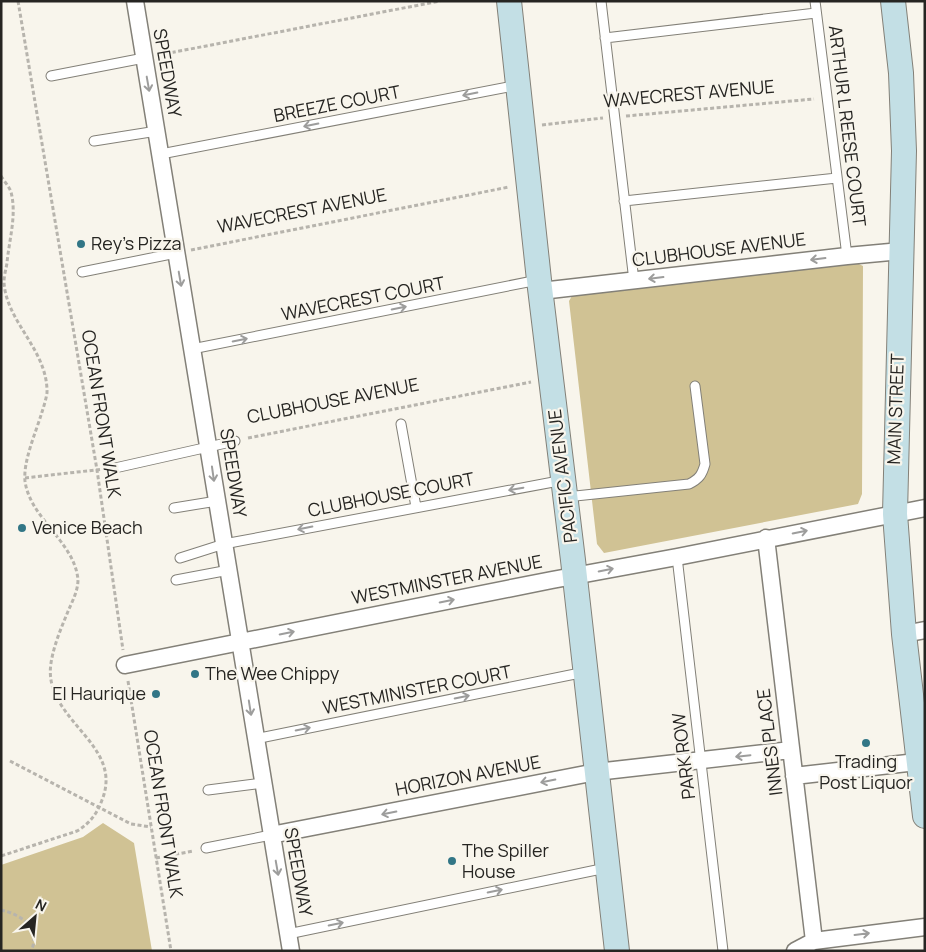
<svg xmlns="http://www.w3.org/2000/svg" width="926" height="952" viewBox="0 0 926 952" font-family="Manrope,sans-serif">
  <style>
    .green { fill: #d0c294 }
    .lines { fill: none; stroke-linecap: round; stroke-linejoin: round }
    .lane-casing { stroke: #838078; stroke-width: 11 }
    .street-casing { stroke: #838078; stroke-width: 19 }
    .secondary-casing { stroke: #838078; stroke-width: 26 }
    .path { stroke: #b7b4ad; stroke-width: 3; stroke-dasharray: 4 2.5; stroke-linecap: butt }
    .lane { stroke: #fff; stroke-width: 9 }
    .street { stroke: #fff; stroke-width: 16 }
    .secondary { stroke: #c3dfe5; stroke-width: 24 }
    .oneway { stroke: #9d9d9c }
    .poi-dot { fill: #327686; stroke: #f8f5ec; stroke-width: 2 }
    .labels { text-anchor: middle; stroke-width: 4.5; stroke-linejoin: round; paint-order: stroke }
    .street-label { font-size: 18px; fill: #262522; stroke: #f8f5ec }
    .poi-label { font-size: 18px; fill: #262522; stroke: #f8f5ec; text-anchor: start }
  </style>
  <rect width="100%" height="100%" fill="#f8f5ec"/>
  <!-- green -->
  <path class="green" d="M857 263 863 266 862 494 858 504 604 553 597 544 569 301 572 296Z
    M103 823 134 843 152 951H1V865L83 837Z"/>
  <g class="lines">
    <defs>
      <path id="lane" d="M601 1 634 281
        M815 1 847 256
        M605 38 816 13
        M51 76 144 58
        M94 141 157 131
        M161 154 518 85
        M624 201 837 178
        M82 272 176 253
        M192 349 538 280
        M401 424 416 507
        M115 468 235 441
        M566 497 689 484C699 479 702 475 705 464L695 386
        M174 508 217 501
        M677 557 723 951
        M180 558 224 544 564 480
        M176 580 229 570
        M255 739 585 672
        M208 790 263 783
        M206 848 271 835
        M288 934 606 868"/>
      <path id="street" d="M135 1 291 951
        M541 291 847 256 901 251
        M766 538 814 941
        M904 634 925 630
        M125 665 552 580 677 557 925 508
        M794 776 925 761
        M271 835 596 772 791 750
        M795 951 814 941 925 927"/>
      <path id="secondary" d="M509 1 539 280 573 560 617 951
        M893 1 901 73 904 151 895 514 904 634 925 816"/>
    </defs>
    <!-- lane casing -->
    <use href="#lane" class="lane-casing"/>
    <!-- street casing -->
    <use href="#street" class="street-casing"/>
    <!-- secondary casing -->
    <use href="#secondary" class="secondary-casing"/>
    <!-- path -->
    <path class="path" d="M18 1 97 470 123 650
      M159 55 440 1
      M626 116 814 99
      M542 125 603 118
      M1 176C4 181 9 186 11 192 17 215 9 240 7 263 6 269 4 276 4 282 6 322 48 350 47 393 46 399 44 406 42 412 36 432 23 461 25 481 30 519 75 542 78 580 78 590 73 600 69 609 62 626 54 644 51 663 42 720 125 743 102 800 97 814 90 823 77 831L1 856
      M191 250 509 187
      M248 438 531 382
      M25 478 104 469
      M128 681 171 951
      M10 761 131 824 151 827
      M156 858 193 851
      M1 910C20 914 42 928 31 951"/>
    <!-- lane -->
    <use href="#lane" class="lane"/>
    <!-- street -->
    <use href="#street" class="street"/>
    <!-- secondary -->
    <use href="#secondary" class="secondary"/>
  </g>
  <!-- one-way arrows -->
  <defs><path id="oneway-shaft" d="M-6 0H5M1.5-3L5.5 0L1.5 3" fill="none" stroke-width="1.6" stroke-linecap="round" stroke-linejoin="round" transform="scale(1.25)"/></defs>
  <g class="oneway">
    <use href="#oneway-shaft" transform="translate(148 84) rotate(80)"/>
    <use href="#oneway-shaft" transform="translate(470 94) rotate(169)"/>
    <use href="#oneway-shaft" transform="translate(311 125) rotate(169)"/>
    <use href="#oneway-shaft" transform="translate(818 259) rotate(173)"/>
    <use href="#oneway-shaft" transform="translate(656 278) rotate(173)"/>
    <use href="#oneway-shaft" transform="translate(180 279) rotate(80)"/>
    <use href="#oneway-shaft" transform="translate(399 308) rotate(-11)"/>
    <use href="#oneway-shaft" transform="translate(240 340) rotate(-11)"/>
    <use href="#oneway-shaft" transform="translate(213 474) rotate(82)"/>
    <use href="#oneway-shaft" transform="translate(516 489) rotate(170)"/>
    <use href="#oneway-shaft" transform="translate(305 528) rotate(169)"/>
    <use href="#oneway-shaft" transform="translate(800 532) rotate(-11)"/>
    <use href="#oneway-shaft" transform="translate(606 570) rotate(-11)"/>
    <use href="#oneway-shaft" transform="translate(447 601) rotate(-11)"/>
    <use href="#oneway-shaft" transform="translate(287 633) rotate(-11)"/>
    <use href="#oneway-shaft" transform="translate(462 697) rotate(-11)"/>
    <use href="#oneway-shaft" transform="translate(250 708) rotate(81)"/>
    <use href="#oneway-shaft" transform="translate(303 729) rotate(-11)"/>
    <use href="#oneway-shaft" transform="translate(743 756) rotate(174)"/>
    <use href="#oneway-shaft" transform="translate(548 781) rotate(169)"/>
    <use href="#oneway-shaft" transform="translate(389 813) rotate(169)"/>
    <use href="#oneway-shaft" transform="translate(277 868) rotate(80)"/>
    <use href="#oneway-shaft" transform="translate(495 891) rotate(-12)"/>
    <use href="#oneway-shaft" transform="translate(336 924) rotate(-12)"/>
    <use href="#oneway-shaft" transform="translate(862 934) rotate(-7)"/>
  </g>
  <!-- markers -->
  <g class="poi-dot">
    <circle cx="81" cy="244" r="5"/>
    <circle cx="22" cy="528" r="5"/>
    <circle cx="195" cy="674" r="5"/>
    <circle cx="156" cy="694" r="5"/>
    <circle cx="866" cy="743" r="5"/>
    <circle cx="452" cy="861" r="5"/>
  </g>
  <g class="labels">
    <!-- street labels -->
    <g class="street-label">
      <text transform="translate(167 73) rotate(80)" y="6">SPEEDWAY</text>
      <text transform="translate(689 94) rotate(-5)" y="6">WAVECREST AVENUE</text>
      <text transform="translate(337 104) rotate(-11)" y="6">BREEZE COURT</text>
      <text transform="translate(847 126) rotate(83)" y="6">ARTHUR L REESE COURT</text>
      <text transform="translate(302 211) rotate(-11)" y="6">WAVECREST AVENUE</text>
      <text transform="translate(719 250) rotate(-7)" y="6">CLUBHOUSE AVENUE</text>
      <text transform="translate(363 299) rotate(-11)" y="6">WAVECREST COURT</text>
      <text transform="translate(333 401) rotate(-11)" y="6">CLUBHOUSE AVENUE</text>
      <text transform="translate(896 409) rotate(-88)" y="6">MAIN STREET</text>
      <text transform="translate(101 414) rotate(81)" y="6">OCEAN FRONT WALK</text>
      <text transform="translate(233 473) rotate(81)" y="6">SPEEDWAY</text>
      <text transform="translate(563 476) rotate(-97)" y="6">PACIFIC AVENUE</text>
      <text transform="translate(391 495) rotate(-11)" y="6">CLUBHOUSE COURT</text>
      <text transform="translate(447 580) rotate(-11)" y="6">WESTMINSTER AVENUE</text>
      <text transform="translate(417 690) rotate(-11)" y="6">WESTMINISTER COURT</text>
      <text transform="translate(770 742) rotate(-97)" y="6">INNES PLACE</text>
      <text transform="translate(684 756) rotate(-97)" y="6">PARK ROW</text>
      <text transform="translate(468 776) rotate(-11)" y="6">HORIZON AVENUE</text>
      <text transform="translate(163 814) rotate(81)" y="6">OCEAN FRONT WALK</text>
      <text transform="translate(298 872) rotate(80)" y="6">SPEEDWAY</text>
    </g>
    <!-- poi labels -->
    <g class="poi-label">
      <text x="91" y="250">Rey's Pizza</text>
      <text x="32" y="534">Venice Beach</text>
      <text x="205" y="680">The Wee Chippy</text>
      <text x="146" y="700" text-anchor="end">El Haurique</text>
      <text x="866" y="768" text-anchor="middle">Trading<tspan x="866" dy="21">Post Liquor</tspan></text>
      <text x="462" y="857">The Spiller<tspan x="462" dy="21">House</tspan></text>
    </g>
  </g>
  <!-- border -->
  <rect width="926" height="952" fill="none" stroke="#262522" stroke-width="5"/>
  <!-- north arrow -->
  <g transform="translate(35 917) rotate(27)" stroke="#f8f5ec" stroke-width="4" paint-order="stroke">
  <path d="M0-4L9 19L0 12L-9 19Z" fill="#262522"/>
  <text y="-8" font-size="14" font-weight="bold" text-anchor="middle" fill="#262522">N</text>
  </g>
</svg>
